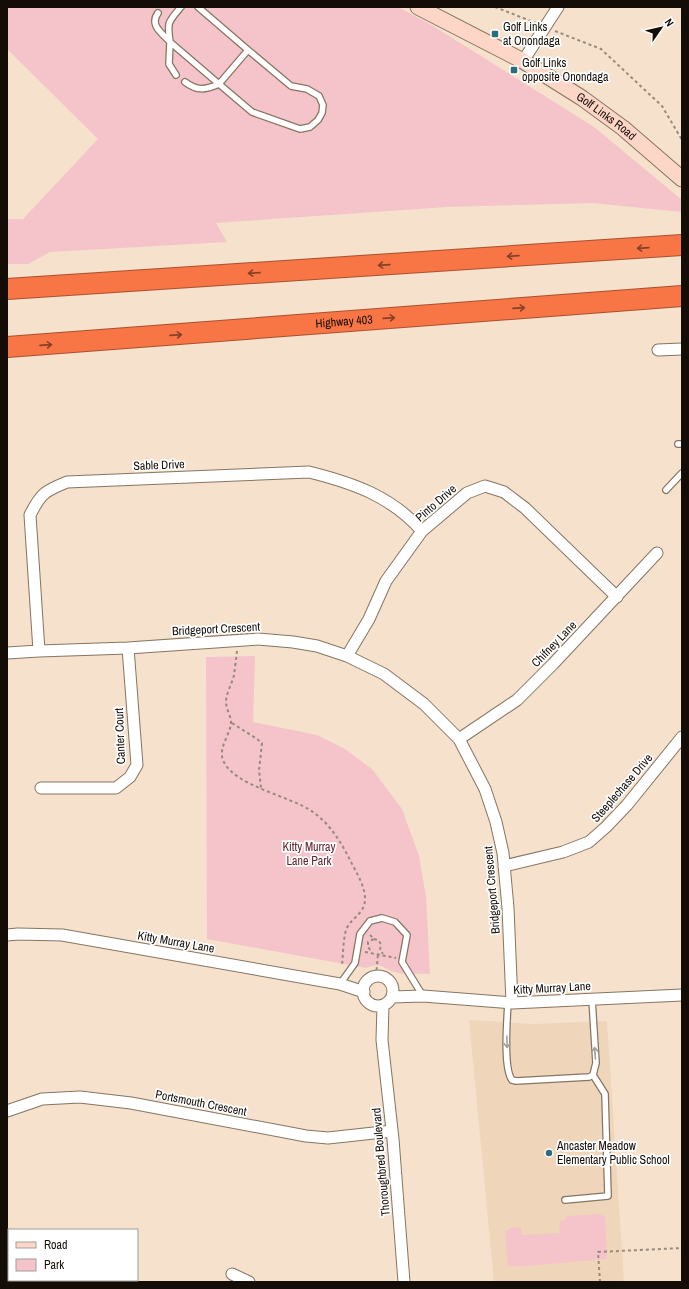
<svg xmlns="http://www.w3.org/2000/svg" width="689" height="1289" viewBox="0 0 689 1289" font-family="'Archivo Narrow',sans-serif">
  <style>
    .built { fill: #efd6bb }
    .green { fill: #f4c4ca }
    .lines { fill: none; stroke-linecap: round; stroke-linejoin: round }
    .service-casing { stroke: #867562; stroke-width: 8 }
    .minor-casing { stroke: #867562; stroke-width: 13 }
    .secondary-casing { stroke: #867562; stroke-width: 17 }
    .motorway-casing { stroke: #a8512f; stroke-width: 22 }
    .path { stroke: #988a7b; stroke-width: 2; stroke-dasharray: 3 3; stroke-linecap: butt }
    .service { stroke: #fff; stroke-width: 5.5 }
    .minor { stroke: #fff; stroke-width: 11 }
    .secondary { stroke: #fdd6c7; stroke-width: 15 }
    .motorway { stroke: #f87545; stroke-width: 20 }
    .oneway { stroke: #864126 }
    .oneway2 { stroke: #a19e9c }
    .poi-dot { fill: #2a6e7e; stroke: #fff; stroke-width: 1.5 }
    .labels { text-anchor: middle; stroke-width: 3.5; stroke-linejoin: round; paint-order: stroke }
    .poi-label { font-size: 12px; fill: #140d07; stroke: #fff; text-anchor: start }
    .street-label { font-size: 12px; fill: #140d07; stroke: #fff }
    .park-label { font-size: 12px; fill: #62222f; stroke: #fff }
  </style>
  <rect width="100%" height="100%" fill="#f5e1cc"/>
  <!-- built -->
  <path class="built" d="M469 1020 534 1024 607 1021 624 1282H494Z"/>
  <!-- green -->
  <path class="green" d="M7 7H398L433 26 594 127 682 200V212L592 203 447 207 216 223 227 242 50 252 28 264H7V219H23L98 139 7 49Z
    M255 656 253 722 317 735 345 749 372 769 402 809 419 856 426 897 430 974C421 973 403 975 395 972 383 969 382 961 366 968L207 939 206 657Z
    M600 1214 605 1217 607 1259 515 1267 514 1266H508L505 1232 512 1227 521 1228 522 1235 559 1233 560 1221 566 1220V1216Z"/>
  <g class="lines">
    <defs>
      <path id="service" d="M181 7C168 22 167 22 170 42L219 84 248 50 198 7
        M158 13C149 25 162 33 170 42L169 64 176 75
        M185 82C197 91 205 90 219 84L252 112 300 129 310 127 318 120 322 113 323 105 319 96 307 89 291 86 248 50
        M678 444H682
        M666 490 682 473
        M340 984 355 963 360 934 370 921 382 918 395 922 407 935 402 962 423 996
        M508 1003C507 1020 503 1068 512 1080L516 1081 589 1077 593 1075 596 1063 592 999
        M565 1200 608 1196 605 1094 593 1075"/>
      <path id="minor" d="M523 61 558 7
        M658 350 682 349
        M39 651 30 515C41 493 45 491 67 482L309 472C353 483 391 496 422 531
        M7 653 39 651 128 648 258 639 293 642 317 646 347 656 384 674 424 704 459 739 485 789 496 822 503 853 508 908 512 1003
        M347 656 369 619 386 581 422 531 467 493 485 486 504 492 525 508 617 597
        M459 739 517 700 553 664 657 553
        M41 788H116L130 777 137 765 128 648
        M504 866 563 852 589 842 606 827 627 805 682 737
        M7 935 18 934 62 935 340 984 364 992
        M363 991a15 15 0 1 1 30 0a15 15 0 1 1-30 0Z
        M392 997 423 996 512 1003 682 995
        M383 1005 382 1040 393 1139 404 1282
        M7 1111 42 1099 80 1097 131 1103 306 1136 328 1138 392 1131
        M232 1274 249 1282
        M27 1282 29 1280"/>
      <g id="secondary">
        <path id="s1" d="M418 7 523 61 582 98 623 128 682 179"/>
      </g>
      <g id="motorway">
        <path d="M7 289 682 245"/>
        <path id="s2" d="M7 347 682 296"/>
      </g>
    </defs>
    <!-- service casing -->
    <use href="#service" class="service-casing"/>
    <!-- minor casing -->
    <use href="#minor" class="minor-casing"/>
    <!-- secondary casing -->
    <use href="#secondary" class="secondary-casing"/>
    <!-- motorway casing -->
    <use href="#motorway" class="motorway-casing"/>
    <!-- path -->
    <path class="path" d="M495 7 536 23
      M555 31 601 49 662 106 682 140
      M237 651C236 659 235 668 234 675 232 684 226 693 226 702 226 709 231 716 231 722 231 734 218 747 223 760 233 786 291 796 313 812 330 824 341 842 350 860 356 872 364 884 365 897 366 914 351 917 346 930 343 941 343 955 342 966
      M232 723 257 739 262 743 259 770 261 788
      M370 935 374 939 368 942V947L372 952
      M374 939 378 940 381 944 380 950 383 954
      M365 952 396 958
      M376 976 378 954
      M600 1282 598 1252 682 1248"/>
    <!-- service -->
    <use href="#service" class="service"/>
    <!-- minor -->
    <use href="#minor" class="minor"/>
    <!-- secondary -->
    <use href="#secondary" class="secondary"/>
    <!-- motorway -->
    <use href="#motorway" class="motorway"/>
  </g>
  <!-- one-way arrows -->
  <defs><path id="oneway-shaft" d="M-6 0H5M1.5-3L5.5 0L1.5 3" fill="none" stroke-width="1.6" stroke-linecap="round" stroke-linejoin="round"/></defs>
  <g class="oneway">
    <use href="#oneway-shaft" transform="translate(643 248) rotate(176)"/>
    <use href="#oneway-shaft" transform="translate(513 256) rotate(176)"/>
    <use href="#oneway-shaft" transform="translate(384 265) rotate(176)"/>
    <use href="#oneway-shaft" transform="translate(254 273) rotate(176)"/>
    <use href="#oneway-shaft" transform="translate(519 308) rotate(-4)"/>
    <use href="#oneway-shaft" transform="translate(389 318) rotate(-4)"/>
    <use href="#oneway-shaft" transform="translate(176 335) rotate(-4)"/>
    <use href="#oneway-shaft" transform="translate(46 345) rotate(-4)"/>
  </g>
  <g class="oneway2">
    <use href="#oneway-shaft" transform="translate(507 1042) rotate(89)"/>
    <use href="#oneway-shaft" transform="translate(595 1053) rotate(-94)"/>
  </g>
  <!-- markers -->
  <g class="poi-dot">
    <rect x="491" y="30" width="8" height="8" rx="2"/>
    <rect x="510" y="66" width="8" height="8" rx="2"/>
    <circle cx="549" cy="1153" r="4"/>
  </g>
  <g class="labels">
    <!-- poi labels -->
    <g class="poi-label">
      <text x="503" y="31">Golf Links<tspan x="503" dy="14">at Onondaga</tspan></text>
      <text x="522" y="67">Golf Links<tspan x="522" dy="14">opposite Onondaga</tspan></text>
      <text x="557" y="1150">Ancaster Meadow<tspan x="557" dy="14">Elementary Public School</tspan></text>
    </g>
    <!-- street labels -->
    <g class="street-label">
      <text dy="4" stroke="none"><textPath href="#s1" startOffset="218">Golf Links Road</textPath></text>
      <text dy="4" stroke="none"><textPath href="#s2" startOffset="338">Highway 403</textPath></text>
      <text transform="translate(159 465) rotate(-2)" y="4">Sable Drive</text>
      <text transform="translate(436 503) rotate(-41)" y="4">Pinto Drive</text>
      <text transform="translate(216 629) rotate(-3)" y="4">Bridgeport Crescent</text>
      <text transform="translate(554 644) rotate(-46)" y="4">Chifney Lane</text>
      <text transform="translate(120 736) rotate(-92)" y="4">Canter Court</text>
      <text transform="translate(622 788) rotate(-49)" y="4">Steeplechase Drive</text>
      <text transform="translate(492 890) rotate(-95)" y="4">Bridgeport Crescent</text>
      <text transform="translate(176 942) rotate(10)" y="4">Kitty Murray Lane</text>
      <text transform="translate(552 988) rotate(-3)" y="4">Kitty Murray Lane</text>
      <text transform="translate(201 1103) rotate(11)" y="4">Portsmouth Crescent</text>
      <text transform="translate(381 1162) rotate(-95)" y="4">Thoroughbred Boulevard</text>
    </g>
    <!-- park labels -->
    <g class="park-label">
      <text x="309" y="851">Kitty Murray<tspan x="309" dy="14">Lane Park</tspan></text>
    </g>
  </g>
  <!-- border -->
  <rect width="689" height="1289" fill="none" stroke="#140d07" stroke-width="16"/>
  <!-- legend -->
  <rect x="8" y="1229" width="130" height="52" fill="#ffffff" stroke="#a19e9c"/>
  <rect x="16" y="1242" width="20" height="6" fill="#fdd6c7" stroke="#a19e9c"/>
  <text x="44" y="1249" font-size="12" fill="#140d07">Road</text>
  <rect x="16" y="1259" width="20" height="12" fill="#f4c4ca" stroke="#a19e9c"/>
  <text x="44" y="1269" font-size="12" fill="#140d07">Park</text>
  <!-- north arrow -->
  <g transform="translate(661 28) rotate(56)" stroke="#ffffff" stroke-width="3" paint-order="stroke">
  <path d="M0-3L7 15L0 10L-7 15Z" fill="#140d07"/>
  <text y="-6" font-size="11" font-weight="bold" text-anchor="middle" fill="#140d07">N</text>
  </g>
</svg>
